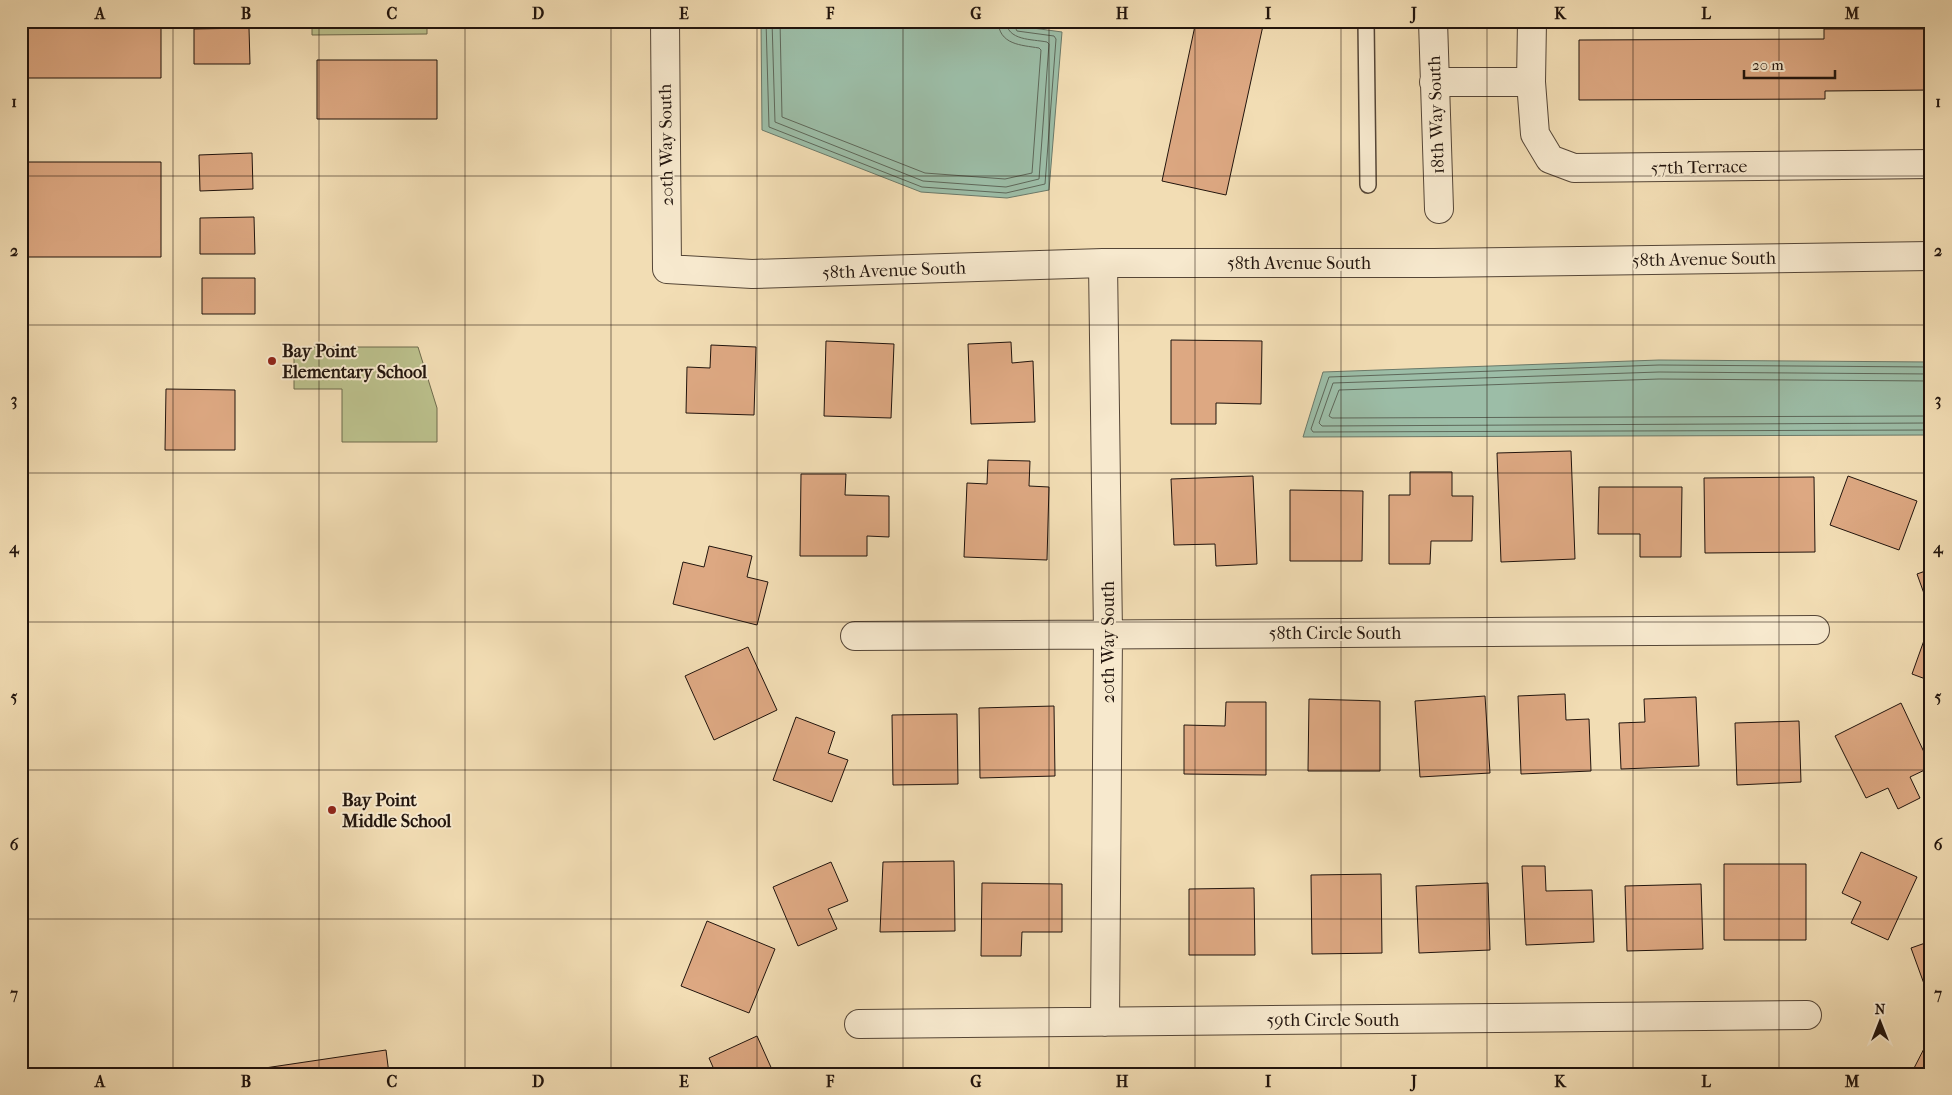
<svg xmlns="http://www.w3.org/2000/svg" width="1952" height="1095" viewBox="0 0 1952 1095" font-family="'IM FELL French Canon',serif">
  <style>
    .green { fill: #bbc08c; stroke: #6e6a4c }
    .water { fill: #9cbda7; stroke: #6b7969 }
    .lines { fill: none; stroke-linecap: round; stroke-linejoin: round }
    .shore { stroke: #5e685a; stroke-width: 1 }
    .building { fill: #dda882; stroke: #21140d }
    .lane-casing { stroke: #554637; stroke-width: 18 }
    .street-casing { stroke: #554637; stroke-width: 30 }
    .lane { stroke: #f7e9ce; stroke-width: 15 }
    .street { stroke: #f7e9ce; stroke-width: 28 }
    .grid { fill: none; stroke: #21140d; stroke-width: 1; stroke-opacity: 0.55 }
    .poi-dot { fill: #8f2418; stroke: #f7e9ce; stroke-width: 2 }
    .labels { text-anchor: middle; stroke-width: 4; stroke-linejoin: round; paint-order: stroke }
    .street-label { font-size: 18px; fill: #21140d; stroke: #f7e9ce }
    .poi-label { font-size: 18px; font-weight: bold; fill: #21140d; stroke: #f7e9ce; text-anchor: start }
    .neatline { fill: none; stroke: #21140d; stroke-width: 2 }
    .grid-label { font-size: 16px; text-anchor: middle; font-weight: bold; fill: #21140d }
  </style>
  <rect width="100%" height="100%" fill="#f2ddb4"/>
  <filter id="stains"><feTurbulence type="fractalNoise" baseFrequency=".004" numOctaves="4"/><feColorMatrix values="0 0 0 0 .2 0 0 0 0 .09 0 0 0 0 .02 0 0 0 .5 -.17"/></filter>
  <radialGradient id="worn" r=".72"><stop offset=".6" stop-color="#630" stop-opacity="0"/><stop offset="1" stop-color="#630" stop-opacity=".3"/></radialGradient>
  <!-- green -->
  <path class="green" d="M312 21H427V34L312 35Z
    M294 347H418L437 408V442H342V389H294Z"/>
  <!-- water -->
  <path class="water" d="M761 21H1016L1018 26 1062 32 1049 190 1007 198 921 192 762 130Z
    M1659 360 1931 362V435L1303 437 1323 372Z"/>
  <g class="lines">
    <!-- shore -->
    <path class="shore" d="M766 21 769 127 922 187 1006 193 1045 184 1056 39 1054 36 1017 31 1012 21
      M772 21 775 122 923 181 1006 187 1039 179 1049 44 1047 42C1032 39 1007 41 1006 21
      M780 21 782 117 925 173 1005 179 1032 173 1041 50 1039 48C1021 45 999 45 998 21
      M1931 367 1659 365 1329 377 1311 429 1313 432 1931 430
      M1931 374 1659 372 1333 383 1319 423 1322 426 1931 423
      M1931 381 1659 379 1339 390 1329 416 1332 418 1931 416"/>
  </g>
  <!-- building -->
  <path class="building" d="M21 21H161V78H21Z
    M1196 21H1264L1226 195 1162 181Z
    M249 28 250 64H194V29Z
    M1824 29H1931V90L1825 91V99L1579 100V40L1824 39Z
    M317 60H437V119H317Z
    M252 153 253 189 200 191 199 155Z
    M21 162H161V257H21Z
    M254 217 255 254H200V218Z
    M202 278H255V314H202Z
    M1171 340 1262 341 1261 404 1216 403V424H1171Z
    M826 341 894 344 891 418 824 416Z
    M1011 342 1012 363 1033 361 1035 422 971 424 968 344Z
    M711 345 756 347 754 415 686 413 687 367 710 368Z
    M166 389 235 390V450H165Z
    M1571 451 1575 559 1501 562 1497 453Z
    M988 460 1030 461 1029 486 1049 487 1047 560 964 557 967 483 987 484Z
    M1410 472H1452V496H1473L1472 541H1431L1430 564H1389V495H1410Z
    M801 474H846L845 495 889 496V537L867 536V556H800Z
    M1253 476 1257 564 1216 566 1215 544 1174 545 1171 479Z
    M1848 476 1917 501 1899 550 1830 525Z
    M1814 477 1815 552 1705 553 1704 478Z
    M1599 487H1682L1681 557H1640V534H1598Z
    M1290 490 1363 491 1362 561H1290Z
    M709 546 752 556 747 577 768 582 757 625 673 604 683 562 704 567Z
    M1931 569V613L1917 574Z
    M1927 632 1931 633V681L1912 674Z
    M748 647 777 710 714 740 685 676Z
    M1565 694 1566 720 1589 719 1591 771 1521 774 1518 696Z
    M1485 696 1490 773 1420 777 1415 701Z
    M1696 697 1699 766 1621 769 1619 723 1645 722 1644 699Z
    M1309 699 1380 701V771H1308Z
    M1226 702H1266V775L1184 774V725L1225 726Z
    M1901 703 1931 767 1910 777 1920 798 1898 809 1888 788 1866 798 1835 736Z
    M1054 706 1055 776 980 778 979 708Z
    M957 714 958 784 893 785 892 715Z
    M796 717 835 732 828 753 848 760 832 802 773 780Z
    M1799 721 1801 782 1737 785 1735 723Z
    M1861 852 1917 877 1888 940 1851 923 1861 902 1842 893Z
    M954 861 955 931 880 932 883 862Z
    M831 862 848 901 828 909 837 929 798 946 773 887Z
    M1724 864H1806V940H1724Z
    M1522 866H1545L1546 891 1592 890 1594 942 1526 945Z
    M1381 874 1382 953 1312 954 1311 875Z
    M982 883 1062 884V932H1022L1021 956H981Z
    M1488 883 1490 950 1419 953 1416 886Z
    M1701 884 1703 949 1627 951 1625 886Z
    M1254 888 1255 955H1189V889Z
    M707 921 775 949 749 1013 681 986Z
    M1931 941V1003L1911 948Z
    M1931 1035V1074H1911Z
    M757 1036 774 1074H716L709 1058Z
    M386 1050 389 1074H238V1072Z"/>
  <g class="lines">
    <defs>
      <path id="lane" d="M1366 21 1368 185"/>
      <path id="street" d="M665 21 667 269 752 274 1103 263H1434L1931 256
        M1433 21 1439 209
        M1434 82H1531L1532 21
        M1531 82 1535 134 1550 159 1574 168 1931 164
        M1103 263 1108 634 1105 1022
        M855 636 1815 630
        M859 1024 1807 1015"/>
    </defs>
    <!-- lane casing -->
    <use href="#lane" class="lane-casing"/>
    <!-- street casing -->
    <use href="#street" class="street-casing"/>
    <!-- lane -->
    <use href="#lane" class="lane"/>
    <!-- street -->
    <use href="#street" class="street"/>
  </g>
  <!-- grid -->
  <path class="grid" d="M173 21V1074M319 21V1074M465 21V1074M611 21V1074M757 21V1074M903 21V1074M1049 21V1074M1195 21V1074M1341 21V1074M1487 21V1074M1633 21V1074M1779 21V1074M21 176H1931M21 325H1931M21 473H1931M21 622H1931M21 770H1931M21 919H1931"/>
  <!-- markers -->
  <g class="poi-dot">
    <circle cx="272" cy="361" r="5"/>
    <circle cx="332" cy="810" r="5"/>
  </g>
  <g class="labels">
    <!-- street labels -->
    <g class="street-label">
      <text transform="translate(1436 115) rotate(-92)" y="6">18th Way South</text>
      <text transform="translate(666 145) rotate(-91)" y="6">20th Way South</text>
      <text transform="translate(1699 167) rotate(-1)" y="6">57th Terrace</text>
      <text transform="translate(1704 259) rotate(-1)" y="6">58th Avenue South</text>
      <text x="1299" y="269">58th Avenue South</text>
      <text transform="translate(894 270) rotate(-2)" y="6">58th Avenue South</text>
      <text x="1335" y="639">58th Circle South</text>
      <text transform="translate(1108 642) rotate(-90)" y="6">20th Way South</text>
      <text x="1333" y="1026">59th Circle South</text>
    </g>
    <!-- poi labels -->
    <g class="poi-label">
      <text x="282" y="357">Bay Point<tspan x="282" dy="21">Elementary School</tspan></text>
      <text x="342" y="806">Bay Point<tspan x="342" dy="21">Middle School</tspan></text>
    </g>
  </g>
  <!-- margin -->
  <rect width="1952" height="1095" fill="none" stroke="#f2ddb4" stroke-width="55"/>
  <!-- north arrow -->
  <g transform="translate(1880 1022)" stroke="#f7e9ce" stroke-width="4" paint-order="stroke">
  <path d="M0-4L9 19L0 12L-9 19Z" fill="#21140d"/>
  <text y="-8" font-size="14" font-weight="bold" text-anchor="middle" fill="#21140d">N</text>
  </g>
  <!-- scale -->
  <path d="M1744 70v8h91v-8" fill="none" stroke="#21140d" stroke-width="2.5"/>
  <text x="1752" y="70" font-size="15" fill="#21140d" stroke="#f7e9ce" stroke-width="4" paint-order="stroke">20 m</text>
  <rect x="28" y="28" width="1896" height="1040" class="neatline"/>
  <g class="grid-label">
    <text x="100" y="19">A</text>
    <text x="246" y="19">B</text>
    <text x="392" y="19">C</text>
    <text x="538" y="19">D</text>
    <text x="684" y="19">E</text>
    <text x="830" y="19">F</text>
    <text x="976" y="19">G</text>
    <text x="1122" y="19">H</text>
    <text x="1268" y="19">I</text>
    <text x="1414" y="19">J</text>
    <text x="1560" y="19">K</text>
    <text x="1706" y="19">L</text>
    <text x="1852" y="19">M</text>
    <text x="14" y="107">1</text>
    <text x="1938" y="107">1</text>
    <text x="14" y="256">2</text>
    <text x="1938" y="256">2</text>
    <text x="14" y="405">3</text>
    <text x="1938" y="405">3</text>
    <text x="14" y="553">4</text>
    <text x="1938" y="553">4</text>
    <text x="14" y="702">5</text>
    <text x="1938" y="702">5</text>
    <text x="14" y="850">6</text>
    <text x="1938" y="850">6</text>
    <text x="14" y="999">7</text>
    <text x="1938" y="999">7</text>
    <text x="100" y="1087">A</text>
    <text x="246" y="1087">B</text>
    <text x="392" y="1087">C</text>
    <text x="538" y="1087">D</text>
    <text x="684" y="1087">E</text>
    <text x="830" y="1087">F</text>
    <text x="976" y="1087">G</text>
    <text x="1122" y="1087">H</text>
    <text x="1268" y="1087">I</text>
    <text x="1414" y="1087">J</text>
    <text x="1560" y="1087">K</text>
    <text x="1706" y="1087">L</text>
    <text x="1852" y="1087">M</text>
  </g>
  <rect width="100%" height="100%" filter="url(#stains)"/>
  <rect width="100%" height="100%" fill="url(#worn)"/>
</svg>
